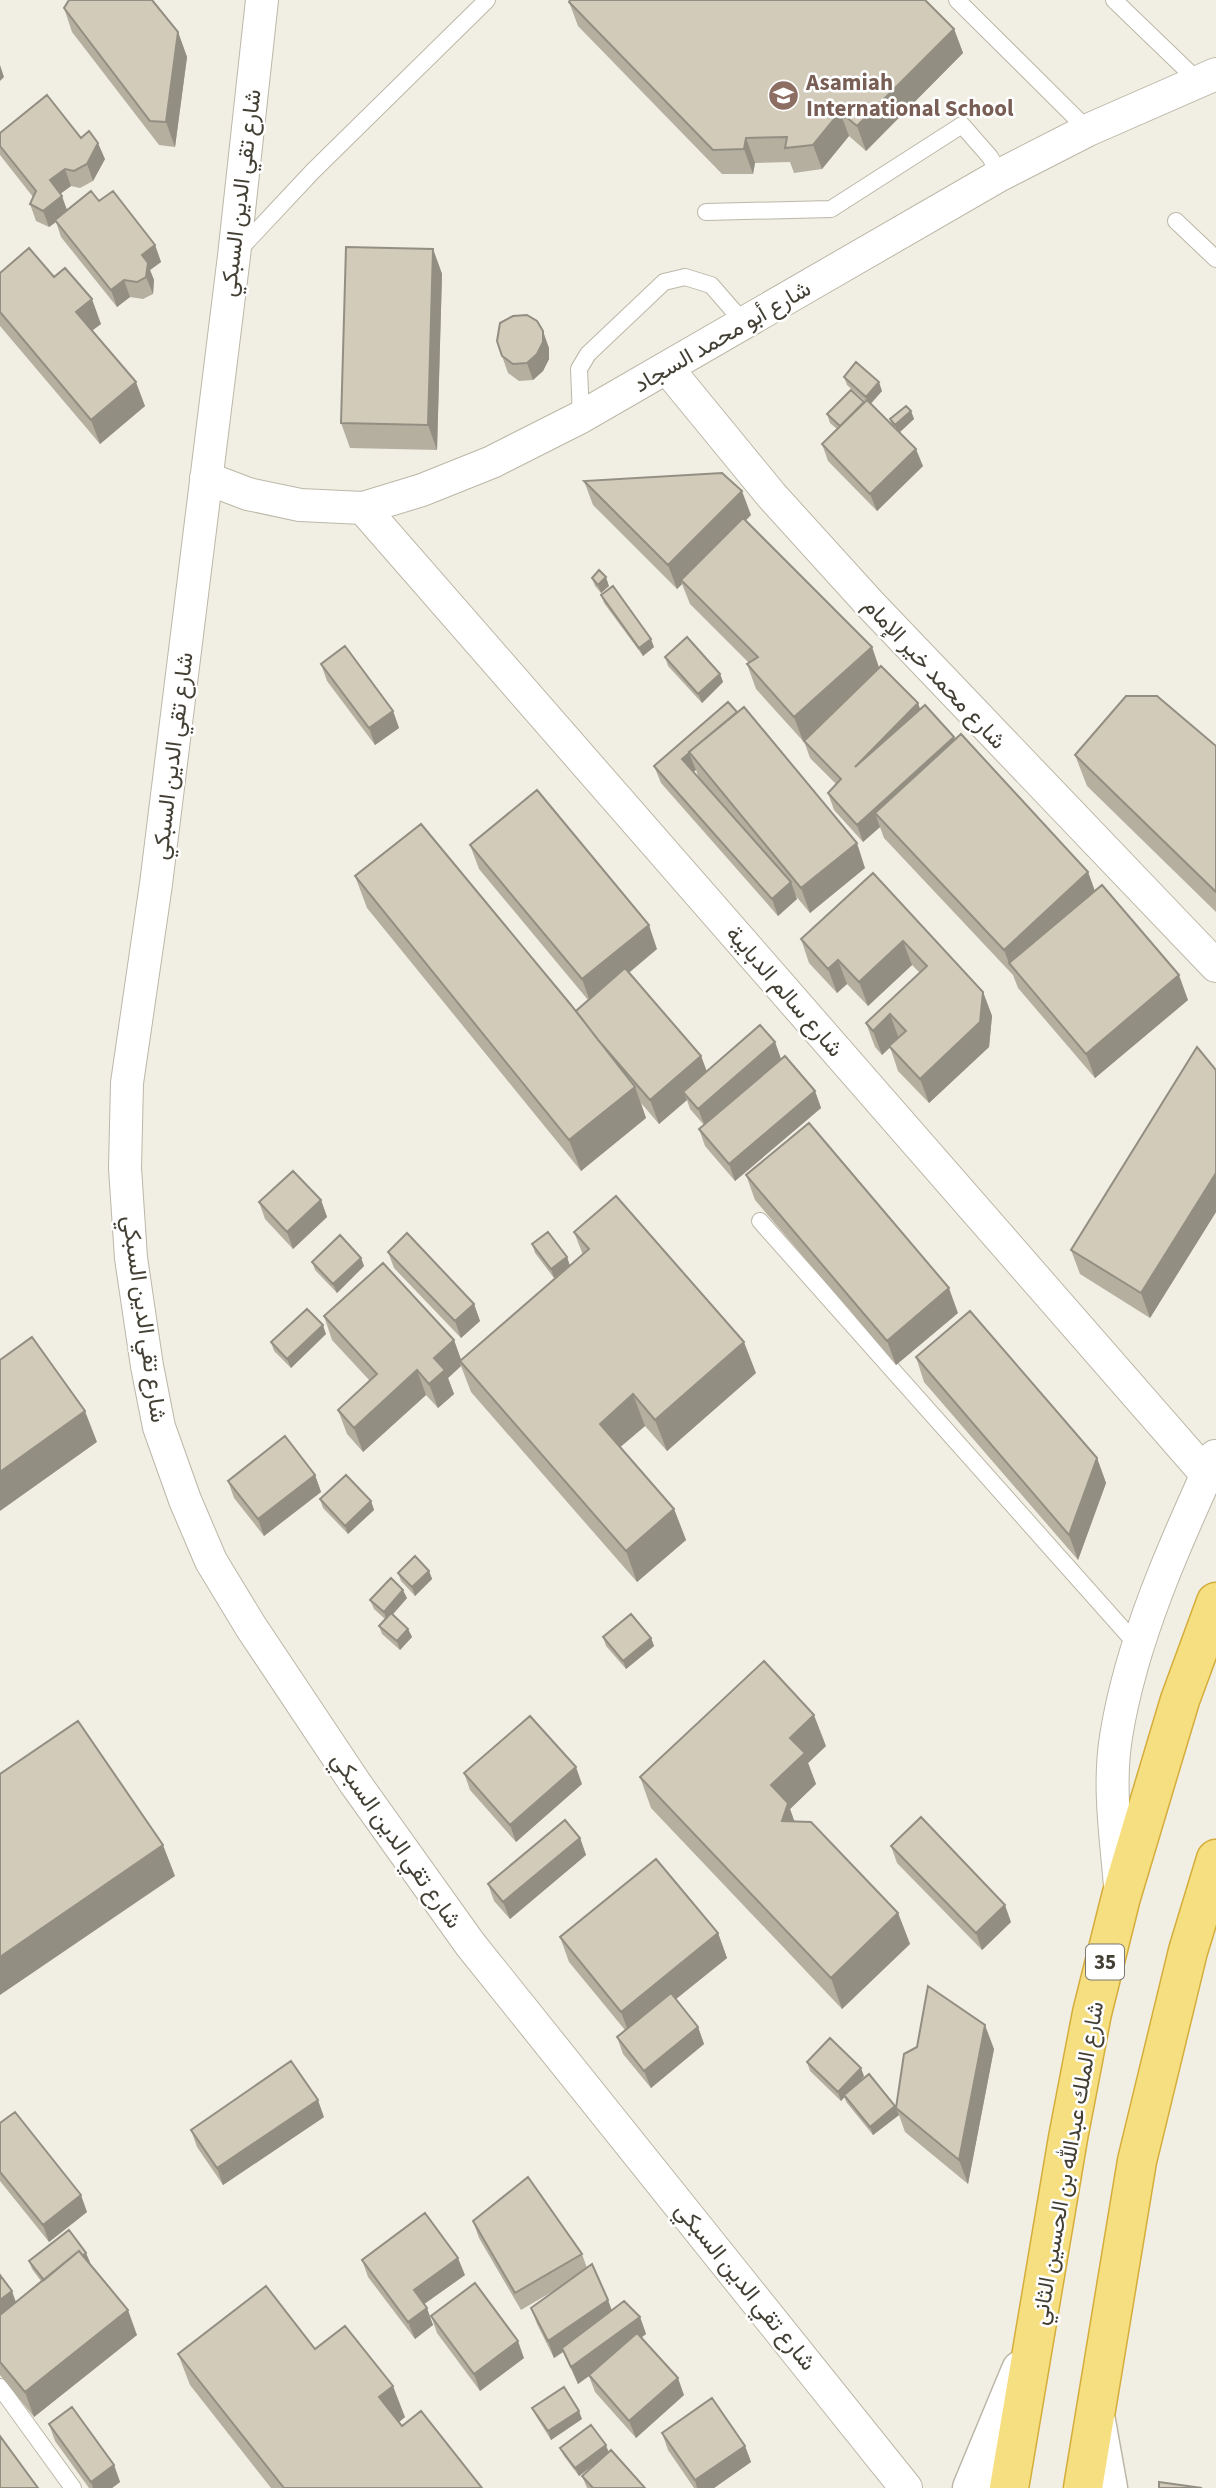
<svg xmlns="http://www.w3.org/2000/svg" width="1216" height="2488" viewBox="0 0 1216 2488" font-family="'Source Sans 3',Vazirmatn,sans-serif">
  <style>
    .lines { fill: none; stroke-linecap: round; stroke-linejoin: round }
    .service-casing { stroke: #bcb7a7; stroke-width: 18 }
    .minor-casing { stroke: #bcb7a7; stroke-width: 34 }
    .tertiary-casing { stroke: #bcb7a7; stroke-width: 41 }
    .trunk-casing { stroke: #d4ad3b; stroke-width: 41 }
    .service { stroke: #fff; stroke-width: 16 }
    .minor { stroke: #fff; stroke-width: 32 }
    .tertiary { stroke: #fff; stroke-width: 38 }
    .trunk { stroke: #f6df80; stroke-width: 38 }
    .wall { fill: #b5afa0; fill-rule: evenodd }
    .shaded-wall { fill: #938e82 }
    .building { fill: #d2cbba; stroke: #938e82; stroke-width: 2 }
    .labels { text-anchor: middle; stroke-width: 5; stroke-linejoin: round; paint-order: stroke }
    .shield { fill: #fff; stroke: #7b7971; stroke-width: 2 }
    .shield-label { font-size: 21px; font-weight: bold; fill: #433f34 }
    .education-label { font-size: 23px; font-weight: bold; fill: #785e54; stroke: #fff; text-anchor: start }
    .street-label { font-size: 23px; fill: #433f34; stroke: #fff }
  </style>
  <rect width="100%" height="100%" fill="#f1eee4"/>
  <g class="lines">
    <defs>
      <path id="service" d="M957 0 1088 130
        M1114 0 1198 81
        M706 212 831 209 962 125 990 157 1000 175
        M1176 221 1216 259
        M238 251 313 171 487 0
        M581 417 579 369 588 354 664 282 685 277 711 285 745 324
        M760 1221 1138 1646
        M0 2387 73 2488"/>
      <path id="minor" d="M262 0 234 256 156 884 127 1083 125 1168 131 1258 147 1366 159 1427 185 1500 211 1561 251 1627 355 1783 470 1944 906 2488
        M667 368 772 496 870 604 1216 966
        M206 478 248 494 300 505 363 508 422 490 492 462 581 417 1000 175 1088 130 1216 74
        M363 508 1207 1475
        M1120 1886C1116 1837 1108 1786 1116 1737 1131 1641 1175 1544 1215 1456"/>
      <path id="tertiary" d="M1096 2421 1108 2488
        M972 2488 1021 2370"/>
      <path id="trunk" d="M1009 2488 1068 2138 1092 2013 1121 1897 1180 1700 1216 1602
        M1083 2488 1137 2161 1188 1951 1216 1859"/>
    </defs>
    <!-- service casing -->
    <use href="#service" class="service-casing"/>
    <!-- minor casing -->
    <use href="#minor" class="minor-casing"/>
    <!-- tertiary casing -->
    <use href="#tertiary" class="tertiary-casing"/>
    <!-- trunk casing -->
    <use href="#trunk" class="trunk-casing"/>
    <!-- service -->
    <use href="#service" class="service"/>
    <!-- minor -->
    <use href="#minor" class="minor"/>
    <!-- tertiary -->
    <use href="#tertiary" class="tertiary"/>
    <!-- trunk -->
    <use href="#trunk" class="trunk"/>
  </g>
  <!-- wall -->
  <path class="wall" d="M569 2 954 29 963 53 866 151 849 136 822 169 794 173 790 162 755 163 753 174H722L578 26Z
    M64 8 178 32 187 57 175 147 159 145 72 32Z
    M0 133 81 138 105 159 93 181 80 188 71 186 60 194 67 210 99 201 155 245 161 262 150 270 154 280 153 294 143 299 130 297 117 307 61 237 56 222 49 227 36 221 30 204 33 197 0 155Z
    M433 249 442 274 437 450 350 448 341 423Z
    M0 273 54 277 101 324 92 330 145 406 100 444 0 326Z
    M549 348V359L543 371 533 380 519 381 508 373 502 356Z
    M844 377 882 391 871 404 892 425 890 419 911 411 914 419 899 432 923 466 877 511 828 461 822 444 837 429 830 423 827 414 865 401 847 385Z
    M584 481 751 515 746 520 872 647 879 667 918 703 920 710 954 737 955 739 1088 872 1095 891 1188 1000 1095 1078 1018 988 1013 975 884 838 880 827 863 842 834 810 828 793 836 784 810 758 804 741 814 732 803 741 756 689 747 664 749 663 690 604 682 584 677 589 593 505Z
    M592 578 609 586 601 593 595 586Z
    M601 595 654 647 643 656 604 603Z
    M665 657 720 674 723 682 702 703 668 666Z
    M321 664 393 711 399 728 375 745 327 681Z
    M737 712 865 868 810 913 795 895 797 899 778 916 661 783 654 766ZM696 770 698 776 712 793 693 772Z
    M1216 746V912L1087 786 1075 755Z
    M470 845 657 949 629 973 701 1056 707 1072 775 1042 781 1059 815 1091 821 1108 735 1181 705 1146 699 1129 704 1125 690 1109 687 1100 659 1124 641 1103 646 1118 581 1171 367 908 355 876 576 1011 588 1000 479 869Z
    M873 873 983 992 992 1016 989 1047 929 1103 898 1071 890 1047 882 1055 875 1047 866 1023 920 973 912 965 868 1006 847 984 837 993 809 963 801 939Z
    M1216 1070V1212L1150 1318 1080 1274 1071 1250Z
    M746 1175 958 1313 896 1365 755 1200Z
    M321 1200 327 1217 293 1249 265 1219 259 1202Z
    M574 1232 756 1373 667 1451 645 1426 620 1447 674 1509 686 1540 637 1582 471 1392 461 1366 448 1378 454 1394 438 1408 426 1395 363 1452 347 1434 338 1410 370 1381 332 1340 324 1316 454 1340 461 1360 568 1267 554 1278 535 1253 532 1244 567 1257 570 1266 583 1255Z
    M388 1252 474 1304 480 1321 461 1338 394 1268Z
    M361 1258 364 1266 337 1293 315 1270 312 1262Z
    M326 1334 291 1368 274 1351 271 1342Z
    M916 1357 1097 1458 1106 1483 1078 1560 924 1382Z
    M315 1475 321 1492 264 1536 234 1498 228 1481Z
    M320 1499 371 1501 374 1510 348 1534 323 1508Z
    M429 1571 432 1579 415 1596 401 1581 398 1573Z
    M407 1598 393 1614 408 1629 412 1637 400 1650 382 1634 379 1626 385 1619 374 1609 370 1600Z
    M603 1637 651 1638 654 1646 626 1669 606 1646Z
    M826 1746 808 1763 816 1784 790 1809 794 1821 898 1913 910 1944 842 2009 651 1808 640 1777Z
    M464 1773 582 1784 516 1842 470 1790Z
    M580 1838 586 1855 510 1919 494 1901 488 1884Z
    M891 1846 1011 1922 982 1950 897 1863Z
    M718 1933 727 1958 676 1999 698 2027 704 2044 651 2088 623 2054 617 2037 625 2030 569 1962 560 1937Z
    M994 2049 968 2184 905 2132 899 2115 873 2135 847 2103 844 2097 841 2101 810 2071 807 2062 864 2076 858 2083 895 2106 896 2107Z
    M324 2117 223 2185 197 2147 191 2130Z
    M0 2123 87 2212 49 2242 0 2181Z
    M473 2221 582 2254 587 2268 608 2300 612 2311 640 2317 646 2334 642 2337 684 2395 636 2438 595 2392 589 2376 578 2384 563 2352 554 2358 537 2324 531 2308 555 2290 521 2310 479 2238Z
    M362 2260 465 2275 424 2304 433 2325 415 2339 368 2277Z
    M29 2261 90 2262 89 2263 137 2335 34 2417 0 2375V2275L16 2302 41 2281 32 2269Z
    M431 2316 524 2358 480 2391 437 2333Z
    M315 2349 405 2417 399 2422 402 2426 482 2488H271L190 2385 178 2354Z
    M532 2408 582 2419 551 2440 536 2416Z
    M49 2424 114 2465 120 2482 112 2488H89L55 2441Z
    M662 2433 745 2446 751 2462 714 2488H694L668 2450Z
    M560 2448 609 2453 645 2488H587L582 2476 601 2459 579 2476 564 2456Z"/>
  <!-- shaded-wall -->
  <path class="shaded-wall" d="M954 29 963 53 866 151 857 126Z
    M178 32 187 57 175 147 166 122Z
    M0 65 4 77 0 81Z
    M840 112 849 136 822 169 813 145Z
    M746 138 755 163 753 174 744 149Z
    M98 143 105 159 93 181 87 164Z
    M65 169 71 186 56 197 50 180Z
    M62 196 68 213 49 227 43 211Z
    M155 245 161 262 150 270 154 280 153 294 146 277 142 255Z
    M433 249 442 274 437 450 428 425Z
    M124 280 130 297 117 307 111 290Z
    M92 299 101 324 85 336 76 312Z
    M543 331 549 348V359L543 371 533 380 527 363Z
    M136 382 145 406 100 444 91 420Z
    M879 382 882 391 869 405 866 397Z
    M911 411 914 419 898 434 895 425Z
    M916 449 923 466 877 511 870 494Z
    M742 491 751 515 684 583 681 580 682 584 677 589 668 565Z
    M606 577 609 586 601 593 598 585Z
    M651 639 654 647 643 656 639 648Z
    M872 647 880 671 803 741 794 717Z
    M720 674 723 682 702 703 698 694Z
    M918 703 924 720 855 767Z
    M393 711 399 728 375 745 369 728Z
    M954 737 960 754 875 813 880 827 863 842 857 825Z
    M689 753 696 770 688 776 682 759Z
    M857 843 865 868 810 913 801 888Z
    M1088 872 1097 897 1009 963 1004 950Z
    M791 882 797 899 778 916 772 899Z
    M649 925 657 949 591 1004 582 979Z
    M903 941 912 965 868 1006 859 982Z
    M838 960 847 984 837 993 828 969Z
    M1179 975 1188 1000 1095 1078 1086 1054Z
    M983 992 992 1016 989 1047 929 1103 920 1079Z
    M890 1014 899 1039 882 1055 873 1031Z
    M775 1042 781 1059 705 1126 698 1109Z
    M701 1056 710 1080 683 1092 687 1100 659 1124 650 1100Z
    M635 1087 646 1118 581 1171 569 1140Z
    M815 1091 821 1108 735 1181 729 1164Z
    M1216 1173V1212L1150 1318 1141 1293Z
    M321 1200 327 1217 293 1249 287 1232Z
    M567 1257 570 1266 554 1278 551 1269Z
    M361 1258 364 1266 337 1293 333 1284Z
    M949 1288 958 1313 896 1365 887 1341Z
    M474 1304 480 1321 461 1338 455 1321Z
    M323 1325 326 1334 291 1368 287 1359Z
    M454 1340 463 1365 460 1361 461 1366 448 1378 454 1394 438 1408 429 1384 434 1358Z
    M744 1342 756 1373 667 1451 655 1420Z
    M417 1370 426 1395 363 1452 354 1428Z
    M633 1394 645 1426 611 1455 600 1424Z
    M85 1411 97 1442 0 1511V1472Z
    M1097 1458 1106 1483 1078 1560 1069 1535Z
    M315 1475 321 1492 264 1536 258 1519Z
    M371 1501 374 1510 348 1534 345 1526Z
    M674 1509 686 1540 637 1582 626 1551Z
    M429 1571 432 1579 415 1596 412 1587Z
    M403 1590 407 1598 387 1621 384 1612Z
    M408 1629 412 1637 400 1650 397 1641Z
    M651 1638 654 1646 626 1669 623 1661Z
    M814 1715 826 1746 808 1763 816 1784 790 1809 799 1834 782 1821 771 1785 790 1738Z
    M576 1767 582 1784 516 1842 510 1825Z
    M580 1838 586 1855 510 1919 503 1902Z
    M163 1845 175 1876 0 1995V1957Z
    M1005 1905 1011 1922 982 1950 976 1933Z
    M898 1913 910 1944 842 2009 831 1978Z
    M718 1933 727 1958 630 2036 621 2012Z
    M985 2025 994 2049 968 2184 959 2160Z
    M698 2027 704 2044 651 2088 644 2071Z
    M861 2068 864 2076 841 2101 838 2092Z
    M318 2100 324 2117 223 2185 217 2168Z
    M895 2106 899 2115 873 2135 870 2127Z
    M81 2195 87 2212 49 2242 43 2225Z
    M86 2253 90 2262 50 2292 47 2283Z
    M458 2258 465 2275 420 2307 414 2290Z
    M12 2291 18 2308 0 2321V2300Z
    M608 2300 614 2317 554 2358 548 2341Z
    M427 2308 433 2325 415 2339 408 2322Z
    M128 2310 137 2335 34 2417 25 2392Z
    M640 2317 646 2334 578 2384 571 2367Z
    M518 2341 524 2358 480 2391 474 2374Z
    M678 2378 684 2395 636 2438 629 2421Z
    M393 2386 405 2417 391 2429 379 2397Z
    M579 2411 582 2419 551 2440 548 2431Z
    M606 2445 609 2453 579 2476 575 2468Z
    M745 2446 751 2462 714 2488H697L695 2480Z
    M114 2465 120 2482 112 2488H93L91 2482Z"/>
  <!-- building -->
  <path class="building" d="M69 0H152L178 32 166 122 150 121 64 8Z
    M570 0H925L954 29 857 126 840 112 813 145 785 148 787 137 746 138 744 149 713 150 569 2Z
    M47 95 81 138 89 131 98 143 87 164 74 171 65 169 50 180 62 196 43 211 30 204 36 191 0 146V133Z
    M91 191 99 201 113 191 155 245 142 255 148 263 146 277 137 282 124 280 111 290 55 220Z
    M346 247 433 249 428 425 341 423Z
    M29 248 54 277 65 268 92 299 76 312 136 382 91 420 0 312V273Z
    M527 315 537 321 543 331V342L537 354 527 363 513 364 502 356 497 341 500 323 513 316Z
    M856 362 879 382 866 397 844 377Z
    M851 390 864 402 840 426 827 414Z
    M867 400 916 449 870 494 822 444Z
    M906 406 911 411 895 425 890 419Z
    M722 473 742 491 668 565 584 481Z
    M743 518 872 647 794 717 747 664 758 657 681 580Z
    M599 570 606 577 598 585 592 578Z
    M613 586 651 639 639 648 601 595Z
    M687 637 720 674 698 694 665 657Z
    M345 646 393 711 369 728 321 664Z
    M881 666 918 703 855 767 925 705 954 737 857 825 828 793 841 779 804 741Z
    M1126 696H1157L1216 746V892L1075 755Z
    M728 702 737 712 689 752V753L682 759 791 882 772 899 654 766Z
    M744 707 857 843 801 888 689 752Z
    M961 734 1088 872 1004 950 875 813Z
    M537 790 649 925 582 979 470 845Z
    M421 824 571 1005 635 1087 569 1140 355 876Z
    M873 873 983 992 980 1022 920 1079 889 1046 906 1031 890 1014 873 1031 866 1023 927 966 903 941 859 982 838 960 828 969 801 939Z
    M1102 885 1179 975 1086 1054 1009 963Z
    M625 968 701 1056 650 1100 599 1041 576 1011Z
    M760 1025 775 1042 698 1109 683 1092Z
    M1197 1047 1216 1070V1173L1141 1293 1071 1250Z
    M785 1056 815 1091 729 1164 699 1129Z
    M809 1123 949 1288 887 1341 746 1175Z
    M293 1171 321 1200 287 1232 259 1202Z
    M616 1196 744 1342 655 1420 633 1394 600 1424 674 1509 626 1551 460 1361 589 1249 574 1232Z
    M548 1232 567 1257 551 1269 532 1244Z
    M407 1233 474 1304 455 1321 388 1252Z
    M340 1235 361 1258 333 1284 312 1262Z
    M383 1263 454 1340 434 1358 445 1370 429 1384 417 1370 354 1428 338 1410 377 1374 324 1316Z
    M307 1309 323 1325 287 1359 271 1342Z
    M970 1311 1097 1458 1069 1535 916 1357Z
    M32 1337 85 1411 0 1472V1360Z
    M285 1436 315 1475 258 1519 228 1481Z
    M346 1475 371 1501 345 1526 320 1499Z
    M415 1556 429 1571 412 1587 398 1573Z
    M391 1578 403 1590 384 1612 370 1600Z
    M391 1613 408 1629 397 1641 379 1626Z
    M631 1614 651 1638 623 1661 603 1637Z
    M764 1661 814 1715 790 1738 805 1753 771 1785 788 1803 782 1821 811 1822 898 1913 831 1978 640 1777Z
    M530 1716 576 1767 510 1825 464 1773Z
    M78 1721 163 1845 0 1957V1774Z
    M921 1817 1005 1905 976 1933 891 1846Z
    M565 1820 580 1838 503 1902 488 1884Z
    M656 1859 718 1933 621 2012 560 1937Z
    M928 1986 985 2025 959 2160 896 2108 904 2054 917 2047Z
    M671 1993 698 2027 644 2071 617 2037Z
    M830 2038 861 2068 838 2092 807 2062Z
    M291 2061 318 2100 217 2168 191 2130Z
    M869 2074 895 2106 870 2127 844 2095Z
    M15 2112 81 2195 43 2225 0 2172V2123Z
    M528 2177 582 2254 515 2293 473 2221Z
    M425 2213 458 2258 414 2290 427 2308 408 2322 362 2260Z
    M69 2230 86 2253 83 2256 79 2251 44 2280 29 2261Z
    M79 2251 128 2310 25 2392 0 2362V2315Z
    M592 2264 608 2300 548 2341 531 2308Z
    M0 2275 12 2291 0 2300Z
    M475 2283 518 2341 474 2374 431 2316Z
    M266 2286 315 2349 345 2326 393 2386 379 2397 402 2426 421 2411 482 2488H284L178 2354Z
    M624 2301 640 2317 571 2367 562 2348Z
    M637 2333 678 2378 629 2421 589 2375Z
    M564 2387 579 2411 548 2431 532 2408Z
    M712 2398 745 2446 695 2480 662 2433Z
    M72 2407 114 2465 91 2482 49 2424Z
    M591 2425 606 2445 575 2468 560 2448Z
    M0 2436 38 2488H0Z
    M611 2450 645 2488H593L582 2476Z
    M1159 2482 1202 2488H1159Z"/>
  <!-- icons -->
  <defs>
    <symbol id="school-disc" viewBox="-11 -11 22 22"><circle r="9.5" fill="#8d6e63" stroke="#fff"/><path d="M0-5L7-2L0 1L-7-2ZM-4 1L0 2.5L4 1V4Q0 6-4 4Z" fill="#fff"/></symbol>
  </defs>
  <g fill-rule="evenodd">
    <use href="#school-disc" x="766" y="78" width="35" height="35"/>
  </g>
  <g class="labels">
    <!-- shield labels -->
    <rect class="shield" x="1086" y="1944.5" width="38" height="35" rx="5"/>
    <g class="shield-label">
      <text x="1105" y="1969">35</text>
    </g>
    <!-- education labels -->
    <g class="education-label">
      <text x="806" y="90">Asamiah<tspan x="806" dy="26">International School</tspan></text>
    </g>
    <!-- street labels -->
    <g class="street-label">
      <text transform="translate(240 193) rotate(-83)" y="8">شارع تقي الدين السبكي</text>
      <text transform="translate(722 336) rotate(-30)" y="8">شارع أبو محمد السجاد</text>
      <text transform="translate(935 673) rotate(47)" y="8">شارع محمد خير الإمام</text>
      <text transform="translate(172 756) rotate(-83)" y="8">شارع تقي الدين السبكي</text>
      <text transform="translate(785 991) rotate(49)" y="8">شارع سالم الدبايبة</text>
      <text transform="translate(145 1319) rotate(82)" y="8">شارع تقي الدين السبكي</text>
      <text transform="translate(397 1840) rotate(55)" y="8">شارع تقي الدين السبكي</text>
      <text transform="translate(1067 2163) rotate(-80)" y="8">شارع الملك عبدالله بن الحسين الثاني</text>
      <text transform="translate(746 2286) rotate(51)" y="8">شارع تقي الدين السبكي</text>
    </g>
  </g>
</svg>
